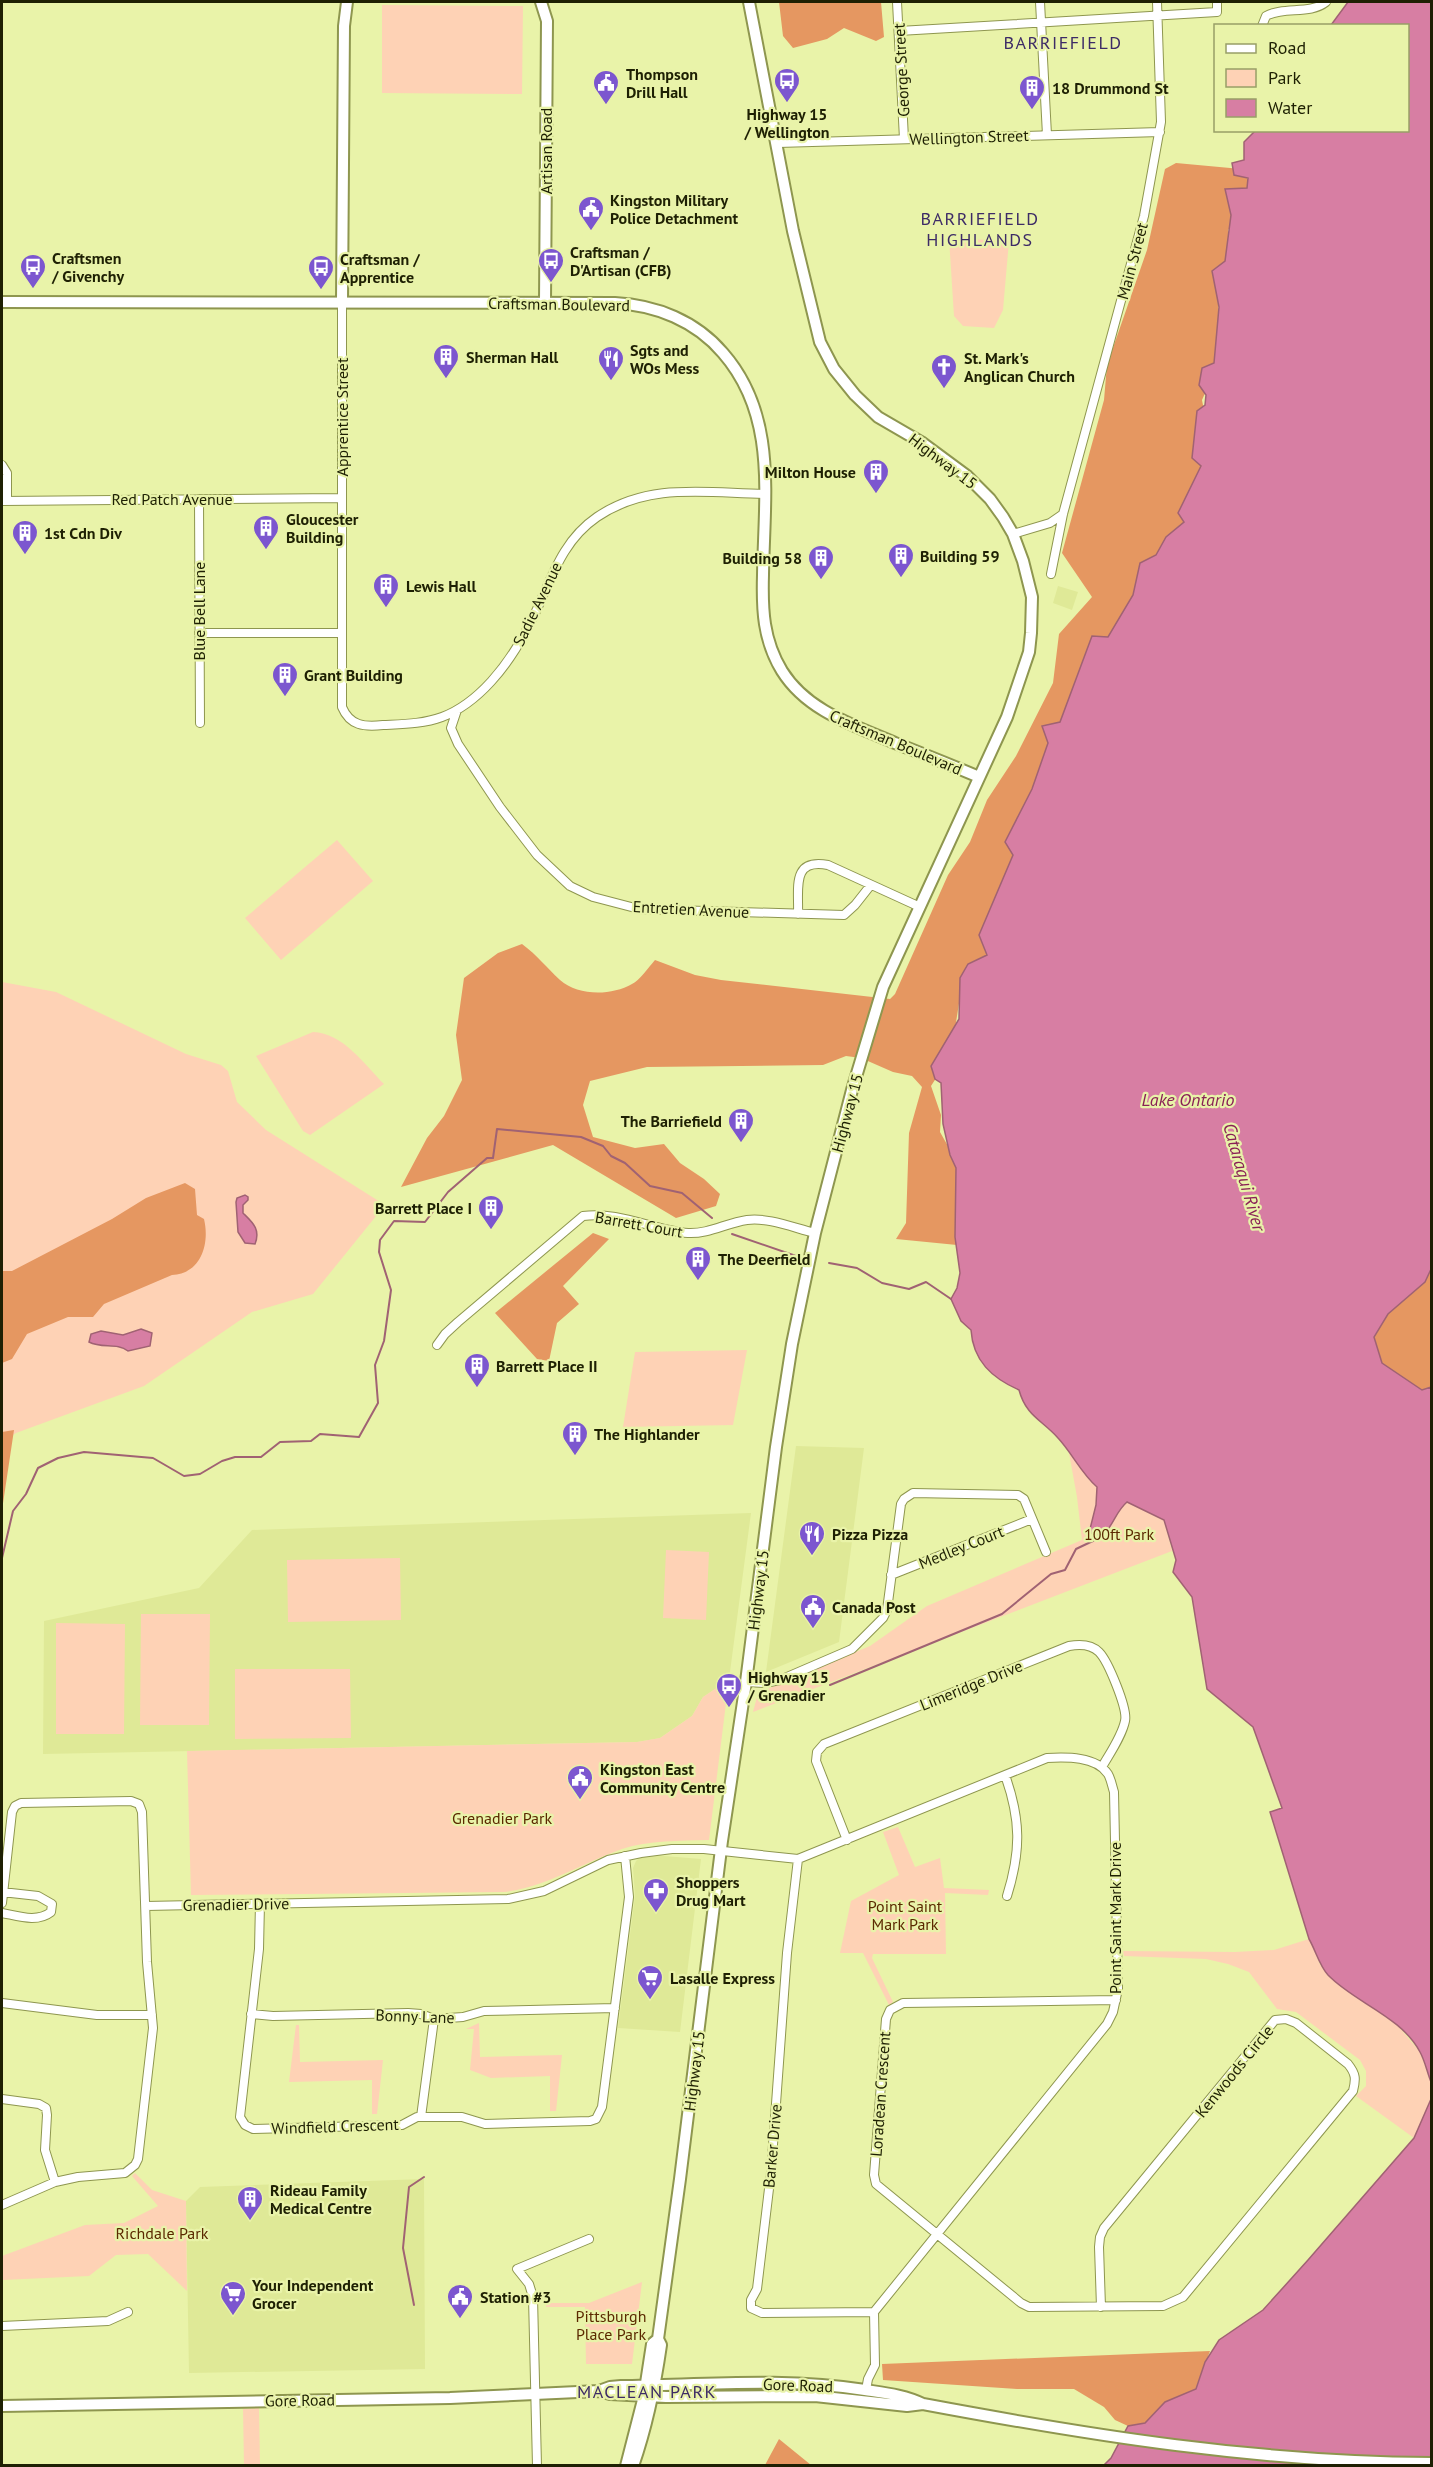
<svg xmlns="http://www.w3.org/2000/svg" width="1433" height="2467" viewBox="0 0 1433 2467" font-family="'PT Sans',sans-serif">
  <style>
    .built { fill: #dfe997 }
    .green { fill: #fed2b5 }
    .forest { fill: #e59761 }
    .water { fill: #d77ea3; stroke: #a06273; stroke-width: 1.5 }
    .lines { fill: none; stroke-linecap: round; stroke-linejoin: round }
    .stream { stroke: #a06273; stroke-width: 2 }
    .street-casing { stroke: #8e964f; stroke-width: 10 }
    .secondary-casing { stroke: #8e964f; stroke-width: 14 }
    .street { stroke: #fff; stroke-width: 8 }
    .secondary { stroke: #fff; stroke-width: 10 }
    .labels { text-anchor: middle; stroke-width: 4.5; stroke-linejoin: round; paint-order: stroke }
    .street-label { font-size: 16px; fill: #1e2003; stroke: #e9f3a9 }
    .poi-label { font-size: 16px; font-weight: bold; fill: #1e2003; stroke: #e9f3a9; text-anchor: start }
    .park-label { font-size: 16px; fill: #5b2900; stroke: #e9f3a9 }
    .neighbourhood-label { font-size: 18px; letter-spacing: 1.5px; fill: #3d2b66; stroke: #e9f3a9 }
    .water-label { font-size: 18px; font-style: italic; fill: #892156; stroke: #e9f3a9 }
  </style>
  <rect width="100%" height="100%" fill="#e9f3a9"/>
  <!-- built -->
  <path class="built" d="M1058 586 1078 592 1072 610 1053 603Z
    M796 1446 864 1448 839 1642 766 1672Z
    M751 1513 728 1687H718L703 1697 692 1716 660 1738 637 1742 43 1754 44 1621 199 1588 252 1530Z
    M652 1855 701 1859 680 2032 618 2028 635 1896 633 1868 636 1861 640 1857Z
    M424 2179 425 2369 189 2373 186 2201 200 2187Z"/>
  <!-- green -->
  <path class="green" d="M382 5 523 6 522 94 382 93Z
    M949 238 1009 241 1003 310 994 328 963 326 954 316Z
    M337 840 373 881 281 960 245 918Z
    M2 982 56 992 186 1054 221 1065 228 1071 237 1102 266 1130 385 1205 313 1294 252 1312 144 1386 16 1433 2 1442Z
    M313 1032C343 1033 364 1064 384 1084L310 1135 303 1131 256 1056Z
    M747 1350 733 1425 623 1427 635 1352Z
    M1069 1453 1097 1487 1143 1492 1164 1520 1172 1551 753 1712 758 1693 870 1646 927 1606 1082 1540 1077 1497Z
    M666 1550 709 1552 706 1620 663 1618Z
    M400 1558 401 1620 288 1622 287 1560Z
    M141 1614H210L209 1725H140Z
    M56 1623 125 1624 124 1734H56Z
    M235 1669H350L351 1738 235 1739Z
    M718 1687H728L709 1840C681 1841 649 1840 622 1849 582 1863 547 1887 504 1892L191 1895 187 1751 637 1742 660 1738 692 1716 703 1697Z
    M898 1827 915 1867 940 1858 944 1888 989 1890 988 1895 945 1893 946 1954H873L872 1958 893 2002 889 2005 863 1953H840L851 1901 899 1875 883 1832Z
    M1309 1939 1318 1955 1319 1963 1328 1975 1398 2026 1420 2052 1431 2082V2099L1414 2138 1356 2096 1366 2086V2071L1360 2060 1296 2012 1277 2009 1249 1972 1228 1964 1206 1959 1124 1956 1123 1951 1235 1952 1274 1950Z
    M479 2023 480 2057 562 2055 556 2111H550V2076L491 2078 470 2070 474 2029H466Z
    M296 2025H299L300 2062 383 2060 377 2114H372V2080L289 2082Z
    M135 2173 152 2190 186 2201 187 2291 148 2254 116 2255 89 2276 2 2280V2256L85 2225 124 2223 158 2206 132 2176Z
    M642 2282 632 2364H586L585 2307H546V2303H589Z
    M259 2408 260 2465H244L243 2409Z"/>
  <!-- forest -->
  <path class="forest" d="M779 2H881L884 37 876 41 844 28 827 39 793 48 783 36Z
    M1176 163 1241 169 1259 197 1228 230 1233 273 1218 303 1219 323 1226 346 1202 400 1206 421 1210 483 994 927 984 965 961 991 953 1041 940 1072 931 1086 941 1115 940 1132 953 1155 966 1191 957 1245 896 1239 906 1223 909 1133 922 1087 912 1076 893 1072 861 1058 846 1056 823 1065 647 1067 590 1081 583 1105 593 1137 635 1148 664 1144 680 1163 704 1179 720 1194 716 1206 676 1218 553 1145 401 1187 427 1138 444 1116 462 1080 456 1035 464 978 498 953 522 944C538 956 546 967 560 980 578 996 611 996 632 984 640 980 648 968 655 960L695 975 721 980 890 999 895 994 948 875 970 842 987 800 1016 756 1053 683 1059 634 1092 597 1062 553 1104 400 1107 365 1147 250 1165 169Z
    M185 1183 195 1189 197 1215 204 1219C210 1244 201 1274 172 1275L104 1304 93 1317H68L27 1334 12 1359 2 1363V1271H12L112 1219 146 1198Z
    M593 1233 609 1239 563 1286 579 1304 557 1323 549 1361 537 1359 495 1313Z
    M1431 1267V1387L1422 1390 1381 1363 1374 1337 1388 1314 1425 1282Z
    M14 1430 2 1510V1432Z
    M1210 2351 1196 2389 1165 2402 1145 2423 1128 2426 1115 2420 1104 2407 1074 2389H1017L883 2380 882 2364Z
    M779 2439 811 2465H765Z"/>
  <!-- water -->
  <path class="water" d="M1348 2H1432V1267L1425 1282 1388 1314 1374 1337 1382 1363 1422 1390 1431 1387V2082C1427 2072 1425 2061 1420 2052 1401 2016 1355 2003 1328 1975 1319 1965 1316 1951 1309 1939L1270 1812 1282 1808 1253 1727 1207 1689 1192 1597 1173 1572 1176 1560 1164 1520 1127 1502C1114 1513 1113 1530 1097 1539L1094 1534 1089 1533 1096 1505 1097 1487C1081 1473 1072 1453 1058 1438 1042 1420 1026 1416 1019 1390 992 1378 973 1361 971 1330L961 1321 951 1299 957 1288 960 1273 955 1237 956 1168 950 1155 943 1124 941 1083 935 1079 931 1066 959 1019 960 978 968 964 987 955 979 935 1013 855 1005 842 1032 789 1048 743 1042 726 1060 722 1092 636 1108 637 1133 595 1140 563 1156 555 1166 537 1184 522 1178 513 1201 466 1192 458 1197 411 1205 405 1206 395 1199 385 1202 368 1214 363 1219 307 1212 271 1225 261 1231 215 1225 189 1247 188 1248 178 1234 175 1232 163 1244 160V142L1255 131 1408 130V26L1331 25Z
    M245 1195 248 1197V1200L243 1205V1213C252 1222 261 1229 255 1244L245 1243 238 1232 236 1202 237 1198Z
    M141 1329 152 1333 150 1346 128 1351C117 1342 102 1349 89 1342L91 1334 101 1331 123 1335Z
    M1431 2099V2465L1103 2466 1111 2458 1128 2426 1145 2423 1165 2402 1196 2389 1205 2362 1219 2340 1263 2310 1308 2260 1414 2138Z"/>
  <g class="lines">
    <!-- stream -->
    <path class="stream" d="M732 1234 796 1256
      M829 1263 857 1268 882 1283 909 1289 926 1282 951 1299
      M2 1558 13 1511 26 1494 38 1468 58 1458 84 1452 153 1458 184 1476 200 1474 222 1461 235 1457H261L280 1442 311 1441 320 1434 359 1437 378 1403 375 1365 384 1341 391 1290 379 1252 380 1240 394 1221 425 1222 448 1192 487 1158H493L497 1129 581 1137 603 1146 611 1156 625 1163 650 1186 682 1193 712 1218
      M830 1685 1002 1614 1051 1574 1065 1570 1076 1549 1097 1539
      M414 2305 403 2248 409 2187 424 2177"/>
    <defs>
      <path id="street" d="M897 2 904 139
        M1040 2 1047 135
        M1262 26 1266 16C1284 6 1310 15 1326 2
        M899 31 1217 12V2
        M778 143 1160 132
        M342 301V707C350 726 364 727 383 725 403 724 423 724 442 717 479 703 508 665 526 631 549 591 556 545 597 517 649 482 705 493 765 494
        M2 465 7 473V501
        M199 499 200 723
        M2 501 342 498
        M1013 534 1050 523 1063 514
        M1051 574 1063 514 1144 216 1161 122 1157 2
        M199 633H342
        M457 710 451 728 458 744 500 807 537 855 570 886 593 897 639 909 844 915 855 905 870 886
        M798 914C799 888 791 858 828 865L920 907
        M437 1345 445 1334 458 1322 583 1216C619 1211 653 1230 688 1233 709 1234 726 1223 747 1220 768 1217 794 1228 815 1233
        M891 1575 1032 1519
        M746 1682 765 1683 780 1680 852 1649 883 1618 887 1610 901 1504 904 1499 913 1493 1018 1495 1024 1499 1046 1552
        M1005 1775C1021 1820 1021 1851 1007 1896
        M847 1840 816 1761 817 1752 824 1744 1069 1646C1080 1644 1091 1644 1099 1652 1108 1661 1128 1709 1125 1721 1122 1736 1110 1753 1102 1767
        M798 1859 787 1953 771 2172 757 2289 751 2300V2308L762 2313 874 2312
        M2 1903 12 1812 15 1806 21 1803 131 1801 139 1804 142 1812 147 1962 153 2028 138 2159 135 2165 125 2173 78 2177 55 2182 2 2205
        M260 1903 259 1949 240 2117 245 2125 253 2129 402 2125 417 2117H462L485 2124 590 2121 596 2119 602 2107 629 1897 625 1856
        M146 1906 508 1899 544 1891 608 1860 641 1853 672 1849H704L798 1859 1047 1758C1066 1757 1096 1756 1108 1774 1111 1779 1112 1786 1114 1792L1118 1989 1113 2012 1107 2024 874 2312 875 2365 868 2379 866 2390
        M2 1913C18 1916 37 1923 51 1912L52 1904 38 1896 2 1892
        M2 2003 97 2015H152
        M251 2014 273 2016 408 2013 421 2014 434 2019 463 2017 484 2011 615 2008
        M2 2099 39 2104 46 2108 47 2115 45 2150 55 2182
        M421 2117 434 2019
        M1101 2307 1099 2247 1100 2237 1104 2228 1275 2020 1286 2019 1296 2023 1348 2064C1356 2074 1356 2079 1353 2091L1183 2297 1163 2306 1029 2307 1021 2303 876 2184 874 2175 886 2019 890 2010 903 2003 1116 2000
        M2 2326 108 2321 128 2312
        M537 2466 533 2297 529 2284 517 2269 589 2239"/>
      <path id="secondary" d="M541 2 547 21 545 302
        M342 301 344 26 347 2
        M2 302 615 303C656 305 696 321 723 353 778 416 764 497 763 575 762 609 763 640 782 671 807 711 853 725 895 743 923 754 951 765 979 777
        M599 2391 610 2387 621 2386C702 2385 784 2377 865 2390 885 2393 905 2395 923 2404 1094 2436 1257 2462 1432 2463
        M2 2406 450 2398 599 2391 610 2394 666 2397 815 2396 907 2406 923 2404
        M626 2466 644 2396 652 2344 658 2339
        M633 2466C647 2426 655 2387 661 2345L658 2339 680 2179 722 1841 746 1682 776 1447 792 1344 815 1233 852 1090 883 987 1007 717 1029 652 1031 633 1032 597 1023 561 1013 534 1003 517 990 499 967 476 921 442 878 417 855 395 834 369 820 342 793 231 749 2"/>
    </defs>
    <!-- street casing -->
    <use href="#street" class="street-casing"/>
    <!-- secondary casing -->
    <use href="#secondary" class="secondary-casing"/>
    <!-- street -->
    <use href="#street" class="street"/>
    <!-- secondary -->
    <use href="#secondary" class="secondary"/>
  </g>
  <!-- icons -->
  <defs>
    <symbol id="bus-pin" viewBox="-11 -11 22 30"><path d="M0 17L-7.5 6A9.5 9.5 0 1 1 7.5 6Z" fill="#7c56cf" stroke="#e9f3a9"/><path d="M-5-6H5V4H4V6H2V4H-2V6H-4V4H-5ZM-3.5-4V0h7V-4ZM-3.5 1.2v1.5H-2V1.2ZM2 1.2v1.5H3.5V1.2Z" fill="#fff"/></symbol>
    <symbol id="civic-pin" viewBox="-11 -11 22 30"><path d="M0 17L-7.5 6A9.5 9.5 0 1 1 7.5 6Z" fill="#7c56cf" stroke="#e9f3a9"/><path d="M-.6-6.5H3V-4.5H.6V-3L4-1V1h2V6H-6V1h2V-1L-.6-3ZM-1.2 2.5V6h2.4V2.5Z" fill="#fff"/></symbol>
    <symbol id="building-pin" viewBox="-11 -11 22 30"><path d="M0 17L-7.5 6A9.5 9.5 0 1 1 7.5 6Z" fill="#7c56cf" stroke="#e9f3a9"/><path d="M-4-6H4V6H1V3H-1V6H-4ZM-2.5-4.3h1.7v1.8h-1.7ZM.8-4.3h1.7v1.8H.8ZM-2.5-1h1.7V.8h-1.7ZM.8-1h1.7V.8H.8Z" fill="#fff"/></symbol>
    <symbol id="restaurant-pin" viewBox="-11 -11 22 30"><path d="M0 17L-7.5 6A9.5 9.5 0 1 1 7.5 6Z" fill="#7c56cf" stroke="#e9f3a9"/><path d="M-5-6h1v4h1v-4h1v4h1v-4h1v5L-1.5 .5V6h-2V.5L-5-1ZM5-6V6H3V1.5H1.5Q1.5-4 5-6Z" fill="#fff"/></symbol>
    <symbol id="church-pin" viewBox="-11 -11 22 30"><path d="M0 17L-7.5 6A9.5 9.5 0 1 1 7.5 6Z" fill="#7c56cf" stroke="#e9f3a9"/><path d="M-1.2-6h2.4v3.5h3.3v2.4h-3.3V6h-2.4V-.1h-3.3v-2.4h3.3Z" fill="#fff"/></symbol>
    <symbol id="pharmacy-pin" viewBox="-11 -11 22 30"><path d="M0 17L-7.5 6A9.5 9.5 0 1 1 7.5 6Z" fill="#7c56cf" stroke="#e9f3a9"/><path d="M-2-6h4v4h4v4h-4v4h-4v-4h-4v-4h4Z" fill="#fff"/></symbol>
    <symbol id="supermarket-pin" viewBox="-11 -11 22 30"><path d="M0 17L-7.5 6A9.5 9.5 0 1 1 7.5 6Z" fill="#7c56cf" stroke="#e9f3a9"/><path d="M-6-5.5h2.5l.6 2H6L4.5 2H-2.5L-4.4-4H-6ZM-1.5 3.2a1.3 1.3 0 1 0 .1 0ZM3 3.2a1.3 1.3 0 1 0 .1 0Z" fill="#fff"/></symbol>
  </defs>
  <g fill-rule="evenodd">
    <use href="#bus-pin" x="772" y="66" width="30" height="40"/>
    <use href="#civic-pin" x="591" y="68" width="30" height="40"/>
    <use href="#building-pin" x="1017" y="73" width="30" height="40"/>
    <use href="#civic-pin" x="576" y="194" width="30" height="40"/>
    <use href="#bus-pin" x="536" y="246" width="30" height="40"/>
    <use href="#bus-pin" x="18" y="252" width="30" height="40"/>
    <use href="#bus-pin" x="306" y="253" width="30" height="40"/>
    <use href="#building-pin" x="431" y="342" width="30" height="40"/>
    <use href="#restaurant-pin" x="596" y="344" width="30" height="40"/>
    <use href="#church-pin" x="929" y="352" width="30" height="40"/>
    <use href="#building-pin" x="861" y="457" width="30" height="40"/>
    <use href="#building-pin" x="251" y="513" width="30" height="40"/>
    <use href="#building-pin" x="10" y="518" width="30" height="40"/>
    <use href="#building-pin" x="886" y="541" width="30" height="40"/>
    <use href="#building-pin" x="806" y="543" width="30" height="40"/>
    <use href="#building-pin" x="371" y="571" width="30" height="40"/>
    <use href="#building-pin" x="270" y="660" width="30" height="40"/>
    <use href="#building-pin" x="726" y="1106" width="30" height="40"/>
    <use href="#building-pin" x="476" y="1193" width="30" height="40"/>
    <use href="#building-pin" x="683" y="1244" width="30" height="40"/>
    <use href="#building-pin" x="462" y="1351" width="30" height="40"/>
    <use href="#building-pin" x="560" y="1419" width="30" height="40"/>
    <use href="#restaurant-pin" x="797" y="1519" width="30" height="40"/>
    <use href="#civic-pin" x="798" y="1592" width="30" height="40"/>
    <use href="#bus-pin" x="714" y="1671" width="30" height="40"/>
    <use href="#civic-pin" x="565" y="1763" width="30" height="40"/>
    <use href="#pharmacy-pin" x="641" y="1876" width="30" height="40"/>
    <use href="#supermarket-pin" x="635" y="1963" width="30" height="40"/>
    <use href="#building-pin" x="235" y="2184" width="30" height="40"/>
    <use href="#supermarket-pin" x="218" y="2279" width="30" height="40"/>
    <use href="#civic-pin" x="445" y="2282" width="30" height="40"/>
  </g>
  <g class="labels">
    <!-- street labels -->
    <g class="street-label">
      <text transform="translate(901 70) rotate(-93)" y="6">George Street</text>
      <text transform="translate(969 137) rotate(-2)" y="6">Wellington Street</text>
      <text transform="translate(546 151) rotate(-90)" y="6">Artisan Road</text>
      <text transform="translate(1132 261) rotate(-75)" y="6">Main Street</text>
      <text transform="translate(559 304) rotate(1)" y="6">Craftsman Boulevard</text>
      <text transform="translate(342 417) rotate(-90)" y="6">Apprentice Street</text>
      <text transform="translate(943 461) rotate(37)" y="6">Highway 15</text>
      <text x="172" y="505">Red Patch Avenue</text>
      <text transform="translate(537 604) rotate(-64)" y="6">Sadie Avenue</text>
      <text transform="translate(199 611) rotate(-90)" y="6">Blue Bell Lane</text>
      <text transform="translate(896 742) rotate(23)" y="6">Craftsman Boulevard</text>
      <text transform="translate(691 909) rotate(3)" y="6">Entretien Avenue</text>
      <text transform="translate(847 1113) rotate(-75)" y="6">Highway 15</text>
      <text transform="translate(639 1224) rotate(10)" y="6">Barrett Court</text>
      <text transform="translate(961 1547) rotate(-22)" y="6">Medley Court</text>
      <text transform="translate(758 1590) rotate(-83)" y="6">Highway 15</text>
      <text transform="translate(971 1685) rotate(-22)" y="6">Limeridge Drive</text>
      <text transform="translate(236 1904) rotate(-1)" y="6">Grenadier Drive</text>
      <text transform="translate(1115 1918) rotate(-90)" y="6">Point Saint Mark Drive</text>
      <text transform="translate(415 2016) rotate(2)" y="6">Bonny Lane</text>
      <text transform="translate(694 2071) rotate(-83)" y="6">Highway 15</text>
      <text transform="translate(1234 2071) rotate(-51)" y="6">Kenwoods Circle</text>
      <text transform="translate(880 2094) rotate(-86)" y="6">Loradean Crescent</text>
      <text transform="translate(335 2126) rotate(-2)" y="6">Windfield Crescent</text>
      <text transform="translate(772 2146) rotate(-85)" y="6">Barker Drive</text>
      <text transform="translate(798 2385) rotate(2)" y="6">Gore Road</text>
      <text transform="translate(300 2400) rotate(-1)" y="6">Gore Road</text>
    </g>
    <!-- poi labels -->
    <g class="poi-label">
      <text x="626" y="80">Thompson<tspan x="626" dy="18">Drill Hall</tspan></text>
      <text x="1052" y="94">18 Drummond St</text>
      <text x="787" y="120" text-anchor="middle">Highway 15<tspan x="787" dy="18">/ Wellington</tspan></text>
      <text x="610" y="206">Kingston Military<tspan x="610" dy="18">Police Detachment</tspan></text>
      <text x="570" y="258">Craftsman /<tspan x="570" dy="18">D'Artisan (CFB)</tspan></text>
      <text x="52" y="264">Craftsmen<tspan x="52" dy="18">/ Givenchy</tspan></text>
      <text x="340" y="265">Craftsman /<tspan x="340" dy="18">Apprentice</tspan></text>
      <text x="630" y="356">Sgts and<tspan x="630" dy="18">WOs Mess</tspan></text>
      <text x="466" y="363">Sherman Hall</text>
      <text x="964" y="364">St. Mark's<tspan x="964" dy="18">Anglican Church</tspan></text>
      <text x="856" y="478" text-anchor="end">Milton House</text>
      <text x="286" y="525">Gloucester<tspan x="286" dy="18">Building</tspan></text>
      <text x="44" y="539">1st Cdn Div</text>
      <text x="920" y="562">Building 59</text>
      <text x="802" y="564" text-anchor="end">Building 58</text>
      <text x="406" y="592">Lewis Hall</text>
      <text x="304" y="681">Grant Building</text>
      <text x="722" y="1127" text-anchor="end">The Barriefield</text>
      <text x="472" y="1214" text-anchor="end">Barrett Place I</text>
      <text x="718" y="1265">The Deerfield</text>
      <text x="496" y="1372">Barrett Place II</text>
      <text x="594" y="1440">The Highlander</text>
      <text x="832" y="1540">Pizza Pizza</text>
      <text x="832" y="1613">Canada Post</text>
      <text x="748" y="1683">Highway 15<tspan x="748" dy="18">/ Grenadier</tspan></text>
      <text x="600" y="1775">Kingston East<tspan x="600" dy="18">Community Centre</tspan></text>
      <text x="676" y="1888">Shoppers<tspan x="676" dy="18">Drug Mart</tspan></text>
      <text x="670" y="1984">Lasalle Express</text>
      <text x="270" y="2196">Rideau Family<tspan x="270" dy="18">Medical Centre</tspan></text>
      <text x="252" y="2291">Your Independent<tspan x="252" dy="18">Grocer</tspan></text>
      <text x="480" y="2303">Station #3</text>
    </g>
    <!-- park labels -->
    <g class="park-label">
      <text x="1119" y="1540">100ft Park</text>
      <text x="502" y="1824">Grenadier Park</text>
      <text x="905" y="1912">Point Saint<tspan x="905" dy="18">Mark Park</tspan></text>
      <text x="162" y="2239">Richdale Park</text>
      <text x="611" y="2322">Pittsburgh<tspan x="611" dy="18">Place Park</tspan></text>
    </g>
    <!-- neighbourhood labels -->
    <g class="neighbourhood-label">
      <text x="1063" y="49">BARRIEFIELD</text>
      <text x="980" y="225">BARRIEFIELD<tspan x="980" dy="21">HIGHLANDS</tspan></text>
      <text x="647" y="2398">MACLEAN PARK</text>
    </g>
    <!-- water labels -->
    <g class="water-label">
      <text x="1188" y="1106">Lake Ontario</text>
      <text transform="translate(1244 1177) rotate(74)" y="6">Cataraqui River</text>
    </g>
  </g>
  <!-- border -->
  <rect width="1433" height="2467" fill="none" stroke="#1e2003" stroke-width="6"/>
  <!-- legend -->
  <rect x="1214" y="24" width="195" height="108" fill="#e9f3a9" stroke="#989f67" stroke-width="1.5"/>
  <rect x="1226" y="44" width="30" height="9" fill="#ffffff" stroke="#989f67" stroke-width="1.5"/>
  <text x="1268" y="54" font-size="18" fill="#1e2003">Road</text>
  <rect x="1226" y="69" width="30" height="18" fill="#fed2b5" stroke="#989f67" stroke-width="1.5"/>
  <text x="1268" y="84" font-size="18" fill="#1e2003">Park</text>
  <rect x="1226" y="99" width="30" height="18" fill="#d77ea3" stroke="#989f67" stroke-width="1.5"/>
  <text x="1268" y="114" font-size="18" fill="#1e2003">Water</text>
</svg>
